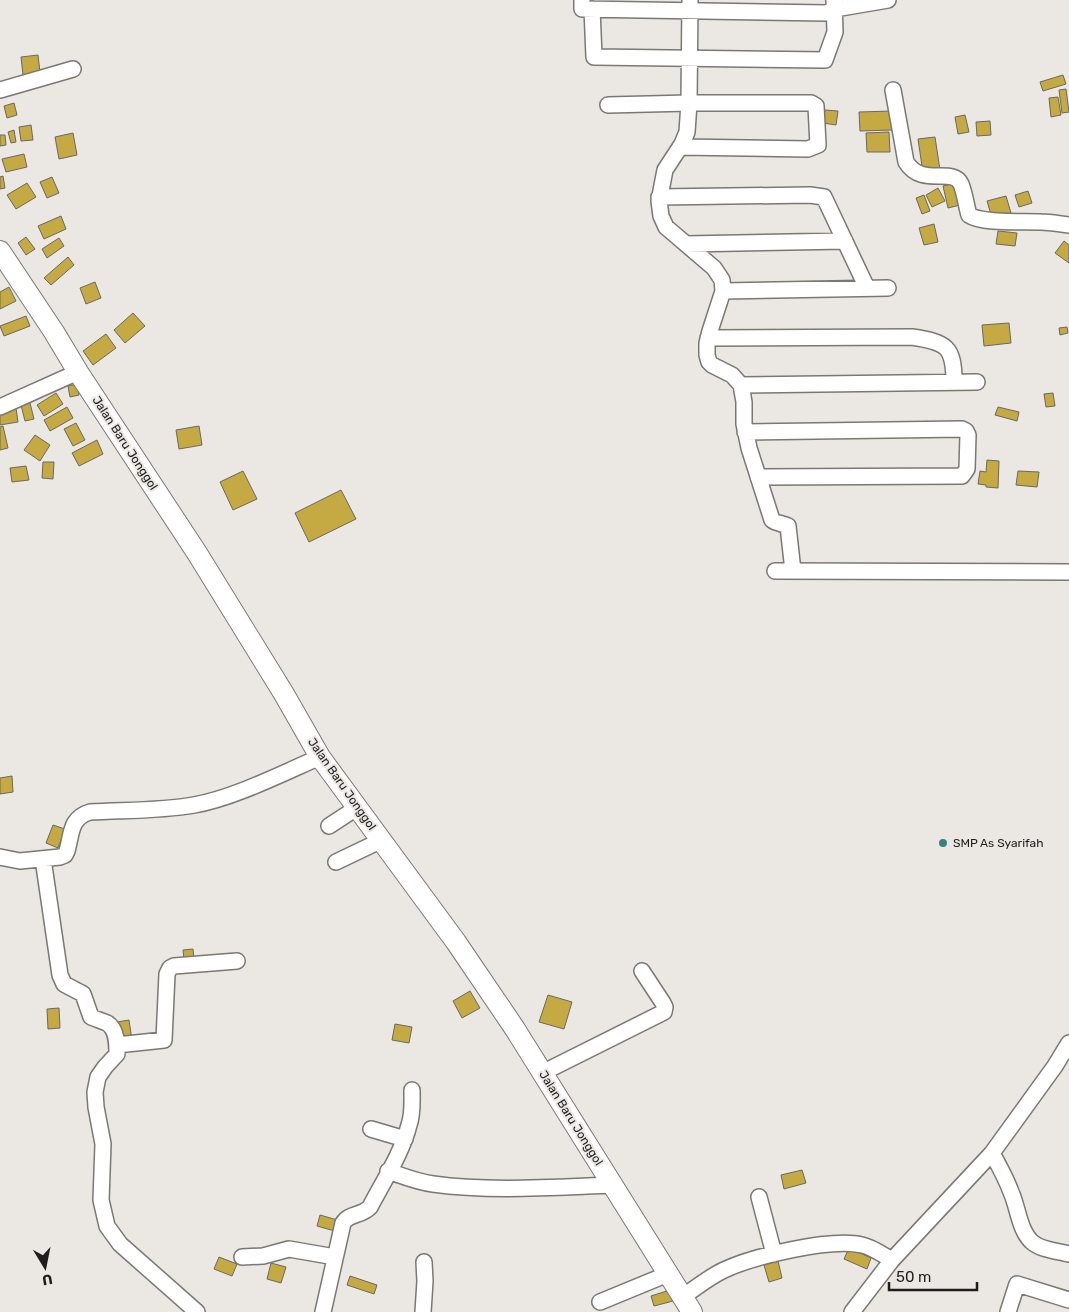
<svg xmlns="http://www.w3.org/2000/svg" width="1069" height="1312" viewBox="0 0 1069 1312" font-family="Rubik,sans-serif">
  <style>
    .building { fill: #c5aa43; stroke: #696863 }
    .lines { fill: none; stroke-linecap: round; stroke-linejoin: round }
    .minor-casing { stroke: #7b7874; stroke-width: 18 }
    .major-casing { stroke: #7b7874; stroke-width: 22 }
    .minor { stroke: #fff; stroke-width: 15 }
    .major { stroke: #fff; stroke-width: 20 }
    .poi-dot { fill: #39817f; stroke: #ebe7e3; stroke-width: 2 }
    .labels { text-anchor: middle; stroke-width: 4; stroke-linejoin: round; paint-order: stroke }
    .street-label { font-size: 12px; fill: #1f1d1c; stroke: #ebe7e3 }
    .poi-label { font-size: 12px; fill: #1f1d1c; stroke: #ebe7e3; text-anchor: start }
  </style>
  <rect width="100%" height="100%" fill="#ebe7e3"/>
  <!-- building -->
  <path class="building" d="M38 55 40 72 23 75 21 57Z
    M1063 75 1066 84 1043 91 1040 82Z
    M1066 89 1069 112 1062 113 1059 90Z
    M1058 97 1061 115 1051 117 1049 98Z
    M14 103 17 115 7 118 4 106Z
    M825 110 838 111 836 125 823 123Z
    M892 111 893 130 860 131 859 112Z
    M965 115 969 132 958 134 955 117Z
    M990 121 991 135 977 136 976 122Z
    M31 125 33 140 21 141 19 127Z
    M14 130 16 142 11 143 8 132Z
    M889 132 890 152H867L866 133Z
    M73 133 77 155 59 159 55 137Z
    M0 135H5L6 145 0 146Z
    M935 137 940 170 923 173 918 139Z
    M24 154 27 167 6 172 2 159Z
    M3 176 5 188 0 189V177Z
    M52 177 59 193 47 198 40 182Z
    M959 182 964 204 948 208 943 186Z
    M27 183 36 197 16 209 7 195Z
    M938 188 945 201 932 207 926 195Z
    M1028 191 1032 203 1019 207 1015 195Z
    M924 195 930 211 922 214 916 198Z
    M1006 196 1011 213 992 218 987 201Z
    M61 216 66 229 44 239 38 226Z
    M934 224 938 242 924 245 919 228Z
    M998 231 1017 233 1015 246 996 244Z
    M26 237 35 249 26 255 18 243Z
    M59 238 64 246 47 258 42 249Z
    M1064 241 1069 245V263L1055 253Z
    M68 257 74 265 51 285 44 278Z
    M95 282 101 298 86 304 80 288Z
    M9 287 16 301 0 309V292Z
    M133 313 145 326 125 343 114 330Z
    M26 316 30 326 4 336 0 326Z
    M1009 323 1011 343 984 346 982 325Z
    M1067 327 1068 333 1060 335 1059 328Z
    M106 334 116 348 93 365 83 351Z
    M77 384 79 395 70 397 68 386Z
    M56 393 63 404 44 416 37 405Z
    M1053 393 1055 406 1046 407 1044 394Z
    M30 403 34 419 25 421 21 405Z
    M67 407 73 418 50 431 44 420Z
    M998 407 1019 412 1017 421 995 415Z
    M16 408 18 422 0 425V410Z
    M76 423 85 440 73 446 64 429Z
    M3 426 8 448 0 450V427Z
    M199 426 202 445 179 449 176 430Z
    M35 435 50 445 40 461 24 450Z
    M97 440 103 454 79 466 72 453Z
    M987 460 999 461 998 488 986 487V485L978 484 980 471 986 472Z
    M43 462H54L53 479 42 478Z
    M26 466 29 480 12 482 10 468Z
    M243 471 257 499 233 510 220 482Z
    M1018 471 1039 472 1037 487 1016 485Z
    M341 490 356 519 309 542 295 513Z
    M12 776 13 792 0 794V778Z
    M53 825 65 829 58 848 46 843Z
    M193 949 194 959 184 960 183 950Z
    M470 991 480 1008 462 1018 453 1001Z
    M548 995 572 1002 564 1029 539 1022Z
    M59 1008 60 1028 48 1029 47 1009Z
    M129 1020 132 1040 119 1041 117 1022Z
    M395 1024 412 1027 409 1043 392 1040Z
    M802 1170 806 1183 784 1189 781 1175Z
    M320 1215 341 1221 338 1232 317 1226Z
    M849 1248 871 1258 867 1269 844 1259Z
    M219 1257 237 1264 232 1276 214 1269Z
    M778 1261 782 1278 769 1282 764 1265Z
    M271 1263 286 1267 281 1283 267 1279Z
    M350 1276 377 1285 374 1294 347 1285Z
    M673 1289 677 1300 654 1306 651 1296Z"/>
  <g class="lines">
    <defs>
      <path id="minor" d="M582 0V9L826 13 835 9 888 0
        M690 0 689 103 687 132 682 144 665 170 659 201 661 216 666 227 714 268 722 280 723 291 710 331 707 343V355L709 362 712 365 732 375 741 385 744 402V424L749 448 772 520C777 524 782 523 788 526L793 571
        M592 9 594 57 825 60 835 32 834 0
        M0 90 73 69
        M893 90 906 162C922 188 953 166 961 184 965 194 966 205 969 215 982 224 1024 221 1041 222 1050 222 1060 224 1069 225
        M608 105 689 103H811L816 106 818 145 808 149 680 147
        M659 197 810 195 824 197 867 288
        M686 244 845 241
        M723 291 888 288
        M708 338 912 337C946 342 954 346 954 382
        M741 385 977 382
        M0 407 78 372
        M745 432 962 429 966 431 968 435 967 469 962 476 758 477
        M775 571 1069 572
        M329 826 358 807
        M0 857 20 861 60 857 65 855 67 851C72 833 70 818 90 812 125 810 160 811 194 805 234 798 283 773 320 757
        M43 859 60 975 64 984 83 994 91 1017C96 1019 102 1021 107 1023 117 1029 117 1044 117 1054L105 1067 98 1077 95 1092 96 1107 103 1144 101 1200 107 1226 120 1244 197 1312
        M336 862 382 840
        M117 1045 164 1040 167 974 170 968 174 966 237 961
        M542 1073 664 1012 665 1007 663 1003 642 971
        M371 1129 405 1139
        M992 1153C999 1166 1006 1178 1011 1192 1018 1207 1019 1230 1032 1242 1041 1250 1058 1251 1069 1254
        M388 1171C403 1176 417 1182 433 1184 490 1192 556 1187 614 1185
        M759 1197 774 1254
        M242 1257 263 1256 289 1249 335 1257
        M682 1297C696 1288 709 1277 724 1270 754 1256 830 1238 862 1245 872 1247 883 1255 892 1260
        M600 1302 668 1274
        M323 1312 343 1223C349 1213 362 1216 370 1207 383 1182 402 1153 409 1125 413 1114 412 1102 412 1090
        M423 1312 425 1281 424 1262
        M852 1312 892 1260 992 1153 1055 1066 1069 1043
        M1008 1312 1017 1284 1069 1300"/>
      <path id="major" d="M0 251 54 332 78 372 197 553 284 694 320 757 456 942 515 1029 692 1312"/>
    </defs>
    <!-- minor casing -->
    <use href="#minor" class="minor-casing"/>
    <!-- major casing -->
    <use href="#major" class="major-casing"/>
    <!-- minor -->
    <use href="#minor" class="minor"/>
    <!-- major -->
    <use href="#major" class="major"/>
  </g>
  <!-- markers -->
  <circle class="poi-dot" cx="943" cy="843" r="5"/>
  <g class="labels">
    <!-- street labels -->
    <g class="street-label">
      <text transform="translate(125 443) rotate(57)" y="4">Jalan Baru Jonggol</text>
      <text transform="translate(342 784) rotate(55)" y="4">Jalan Baru Jonggol</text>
      <text transform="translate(571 1118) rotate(58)" y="4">Jalan Baru Jonggol</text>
    </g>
    <!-- poi labels -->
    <g class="poi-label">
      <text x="953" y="847">SMP As Syarifah</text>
    </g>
  </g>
  <!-- north arrow -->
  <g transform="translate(45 1267) rotate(170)" stroke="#ebe7e3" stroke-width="4" paint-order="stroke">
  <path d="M0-4L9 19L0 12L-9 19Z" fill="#1f1d1c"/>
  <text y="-8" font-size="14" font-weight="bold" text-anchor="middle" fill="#1f1d1c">U</text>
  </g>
  <!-- scale -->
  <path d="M889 1282v8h88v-8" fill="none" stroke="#1f1d1c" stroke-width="2.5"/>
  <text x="896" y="1282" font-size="15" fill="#1f1d1c" stroke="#ebe7e3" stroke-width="4" paint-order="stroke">50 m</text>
</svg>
